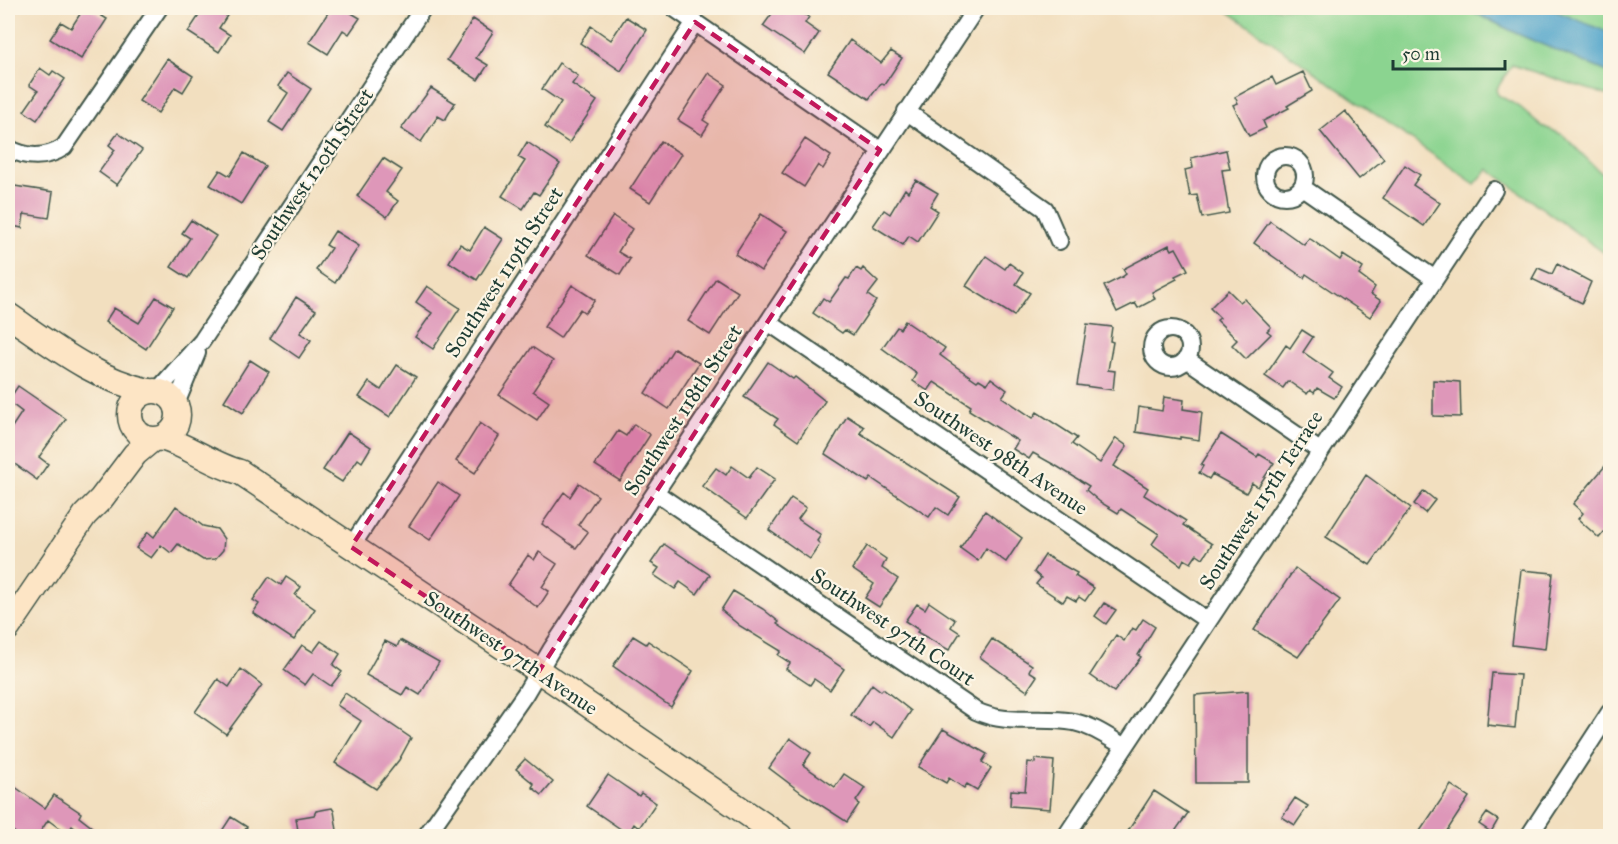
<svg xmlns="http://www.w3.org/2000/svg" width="1618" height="844" viewBox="0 0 1618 844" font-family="'IM FELL Great Primer',serif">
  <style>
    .green { fill: #8bd490; stroke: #558862; stroke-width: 1.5 }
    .water { fill: #4fa4cb; stroke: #377080; stroke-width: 1.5 }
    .building { fill: #de97b9 }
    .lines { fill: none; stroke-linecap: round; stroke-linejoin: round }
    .street-casing { stroke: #3f5549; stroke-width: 20 }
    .secondary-casing { stroke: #3f5549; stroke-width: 27 }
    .street { stroke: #fff; stroke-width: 16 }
    .secondary { stroke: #fde5c5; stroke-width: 24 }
    .marked { fill: #c2185b; fill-opacity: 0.2; stroke: #c2185b; stroke-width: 4.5; stroke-dasharray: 12 8; stroke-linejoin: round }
    .labels { text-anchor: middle; stroke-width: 4.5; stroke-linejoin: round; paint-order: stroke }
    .street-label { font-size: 21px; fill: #1f3d34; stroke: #fcf5e5 }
  </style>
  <rect width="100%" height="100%" fill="#fcf5e5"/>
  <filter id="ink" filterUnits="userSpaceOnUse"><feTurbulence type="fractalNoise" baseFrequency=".0167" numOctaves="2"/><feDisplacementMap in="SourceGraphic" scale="12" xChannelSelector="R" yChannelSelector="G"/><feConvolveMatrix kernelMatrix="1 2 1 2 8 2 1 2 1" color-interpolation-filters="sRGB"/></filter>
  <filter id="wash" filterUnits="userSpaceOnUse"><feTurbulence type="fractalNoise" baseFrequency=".008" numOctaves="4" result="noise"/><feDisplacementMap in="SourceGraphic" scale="24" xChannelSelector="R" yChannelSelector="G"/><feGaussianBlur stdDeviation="1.35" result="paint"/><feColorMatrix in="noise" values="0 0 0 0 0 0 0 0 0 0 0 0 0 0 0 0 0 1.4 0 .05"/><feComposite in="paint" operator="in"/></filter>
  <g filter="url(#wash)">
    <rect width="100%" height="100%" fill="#f2dfbf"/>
    <!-- green -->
    <path class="green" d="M1223 8H1465L1520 35 1610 73V96L1512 65 1496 90 1498 95 1520 107 1542 126 1563 135 1599 171 1610 178V257L1488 169 1475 184Z
      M1548 8H1610V33L1602 31Z"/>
    <!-- water -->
    <path class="water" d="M1465 8H1548L1610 33V73L1520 35Z"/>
    <g id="blocks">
      <!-- building -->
      <path class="building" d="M84 8H89L107 19 81 59 50 39 61 22 71 28Z
        M204 8H232L219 28 230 35 219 52 188 32Z
        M331 8H343L360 18 349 34 343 30 328 54 309 42Z
        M776 8H794L809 17 805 23 819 33 805 54 763 26Z
        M626 17 647 30 621 71 580 43 591 26 611 40Z
        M473 19 493 32 476 58 488 65 478 80 447 60Z
        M850 40 881 63 891 51 902 58 884 85 881 83 869 99 828 72Z
        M167 59 193 76 183 92 175 87 158 113 139 101Z
        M559 63 578 76 572 84 597 101 569 143 545 127 561 102 542 89Z
        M40 68 50 75 53 71 65 79 37 120 24 111 38 91 29 85Z
        M1303 72 1312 91 1287 106 1289 108 1263 121 1266 128 1249 136 1233 105 1238 103 1235 97 1272 77 1276 85Z
        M287 73 311 89 283 131 269 122 288 93 278 86Z
        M708 73 726 85 703 120 709 124 702 135 678 120Z
        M431 88 455 103 445 120 438 116 421 142 401 129Z
        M1345 111 1384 159 1359 179 1320 131Z
        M118 133 142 150 117 185 99 172 115 150 109 145Z
        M805 139 831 156 823 169 818 165 804 187 782 173Z
        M661 141 681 154 650 202 630 189Z
        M527 142 560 164 539 195 534 192 523 209 502 196 525 161 518 157Z
        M1226 150 1230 169 1222 170 1229 213 1202 218 1197 195 1190 196 1185 170 1193 168 1191 158Z
        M244 153 265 166 241 204 210 185 220 170 230 176Z
        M383 158 402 170 386 192 398 201 387 217 357 196Z
        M1405 165 1420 175 1413 185 1440 203 1424 226 1383 198Z
        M916 180 938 193 930 206 938 211 918 242 909 236 903 245 873 226 884 210 890 214 905 189 908 192Z
        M8 185 53 192 49 218 24 214 22 228 8 225Z
        M761 214 787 231 761 271 735 254Z
        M613 216 632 229 618 252 630 259 620 275 588 255Z
        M191 220 216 236 188 278 171 267 190 238 182 233Z
        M1270 221 1304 245 1309 238 1340 260 1343 255 1363 268 1359 275 1375 287 1371 294 1381 301 1370 317 1306 274 1304 278 1254 243Z
        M484 227 503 239 477 280 449 262 460 244 470 250Z
        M335 231 359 246 335 283 316 270 331 248 326 245Z
        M1169 245 1172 250 1176 248 1188 270 1175 276 1177 279 1152 292 1155 299 1138 308 1135 303 1117 312 1104 286 1122 277 1126 274 1123 269Z
        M986 256 1005 269 1009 263 1023 273 1016 284 1030 293 1014 316 966 286Z
        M1557 264 1591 282 1582 303 1532 279 1538 268 1552 274Z
        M856 268 861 271 863 268 878 282 868 295 876 301 853 335 845 330 842 333 813 313 823 298 829 302 846 278 849 279Z
        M716 278 738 292 710 335 688 321Z
        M572 285 595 300 585 313 580 309 560 338 544 327Z
        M427 286 460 308 433 349 415 337 432 313 416 302Z
        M1228 290 1240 302 1244 299 1271 327 1267 331 1271 334 1246 359 1232 345 1237 340 1217 320 1220 318 1210 308Z
        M156 297 173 307 146 349 105 322 114 308 139 323Z
        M296 297 316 310 300 333 311 340 299 358 270 338Z
        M905 321 945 348 940 355 948 361 977 381 979 379 987 384 991 378 1007 390 1002 397 1033 418 1037 412 1077 438 1072 444 1100 463 1116 438 1127 446 1114 466 1148 488 1144 495 1186 521 1183 525 1212 544 1203 558 1197 554 1191 563 1184 559 1181 565 1152 544 1159 534 1121 509 1118 513 1100 502 1086 490 1089 486 1058 467 1033 453 1029 459 1013 449 1018 441 969 410 971 406 934 382 928 391 913 381 917 374 882 348 897 327 900 329Z
        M1087 324 1112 327 1110 341 1113 342 1108 370 1115 371 1113 390 1077 385Z
        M1302 330 1313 337 1303 352 1333 373 1329 378 1342 387 1334 398 1317 388 1314 393 1310 390 1307 394 1288 381 1283 388 1265 376 1286 345 1290 348Z
        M532 347 553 361 533 391 549 402 537 420 499 395Z
        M674 348 699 363 669 409 645 393Z
        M250 360 269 372 243 413 224 401Z
        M768 362 793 379 795 377 825 401 798 441 774 424 778 419 744 397Z
        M397 365 416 377 390 417 359 397 369 382 381 390Z
        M1433 380 1460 382 1461 417 1433 416Z
        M18 386 66 419 39 457 48 464 37 480 8 459V433L22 412 8 401Z
        M1164 397 1184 400 1183 409 1202 412 1199 440 1180 437V439L1136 432 1139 407 1162 411Z
        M847 416 864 427 860 433 960 497 948 515 936 507 929 517 871 478 868 482 825 454Z
        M480 423 499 436 475 473 456 461Z
        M634 424 650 435 620 481 595 465 618 431 626 436Z
        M348 432 371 447 362 462 358 459 342 482 323 470Z
        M1221 434 1257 457 1259 454 1274 463 1258 487 1252 483 1246 493 1212 474 1209 479 1199 473 1203 466 1201 465Z
        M1611 459V537L1604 532 1599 538 1578 519 1583 513 1573 504Z
        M732 466 749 478 757 467 775 479 747 518 702 486 716 468 726 475Z
        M1366 475 1411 508 1370 565 1326 537Z
        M438 482 459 496 430 540 409 526Z
        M579 483 598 496 578 525 588 532 576 548 542 524 564 492 570 497Z
        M1424 491 1435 500 1425 513 1414 504Z
        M791 498 806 508 798 519 821 535 817 541 820 544 810 559 769 530Z
        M176 506 203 526 217 529 224 539 223 550 215 559 203 560 178 544 171 553 161 545 151 558 136 548 148 532 154 537Z
        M985 511 1022 538 1006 562 986 548 978 561 960 548Z
        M664 544 710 575 697 594 680 582 675 589 654 575 659 568 651 563Z
        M867 546 886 559 882 568 898 579 879 607 865 598 874 584 852 569Z
        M539 552 557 564 542 587 549 591 538 608 508 585 528 555 534 560Z
        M1045 555 1077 573 1075 576 1094 588 1085 601 1079 597 1076 601 1067 596 1063 602 1036 584 1041 578 1034 572Z
        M1295 568 1340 600 1298 657 1254 630Z
        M1521 570 1553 573 1545 649 1512 645Z
        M269 577 281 585 286 577 301 587 295 595 315 609 294 640 253 613 259 604 253 600Z
        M733 591 763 609 779 622 777 624 844 669 830 690 814 679 810 685 786 669 790 663 778 655 781 651 740 626 721 610Z
        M929 602 955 620 951 627 960 633 949 650 917 632 919 630 905 621 917 604 925 609Z
        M1104 603 1116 610 1106 624 1095 616Z
        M1143 619 1155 627 1138 655 1141 657 1114 692 1090 675 1116 635 1124 641 1132 628 1136 630Z
        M633 636 646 644 648 641 693 671 671 707 613 666Z
        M992 639 1032 665 1029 671 1037 676 1027 691 980 657Z
        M400 640 439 662 420 695 407 687 402 695 366 675 385 641 397 647Z
        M321 641 340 654 333 665 342 672 331 686 313 674 305 685 284 670 302 645 313 652Z
        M241 669 262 685 226 734 195 712 218 679 229 687Z
        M1492 673 1520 675 1515 728 1487 725Z
        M872 684 881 691 883 689 911 711 894 737 873 722 869 727 851 715Z
        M1248 691V783H1196L1195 695Z
        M345 693 411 738 399 760 376 789 335 763 361 721 337 705Z
        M943 729 987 754 982 762 991 768 977 790 967 784 964 788 949 778 946 783 918 767Z
        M790 738 811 753 803 765 835 787 844 774 865 788 856 801 859 804 847 822 802 793 769 768Z
        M525 759 553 782 542 795 532 787 534 784 516 769Z
        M1035 759 1054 761 1050 809 1010 806 1011 790 1025 791 1028 762 1035 763Z
        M608 775 639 796 641 793 656 803 639 828 634 824 628 834 587 806Z
        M8 782 45 808 54 795 81 813 79 817 93 828 87 837 72 826 67 834 48 820 37 837H20L8 827Z
        M1451 785 1469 797 1443 837H1416Z
        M1154 791 1188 813 1171 837H1124Z
        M1295 798 1308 806 1295 825 1282 817Z
        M332 808 334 811 338 837H299L296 818 314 815 316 811Z
        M1487 813 1498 820 1491 832 1479 824Z
        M231 817 247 827 240 837H218Z"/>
    </g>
  </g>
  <g filter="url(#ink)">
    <use href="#blocks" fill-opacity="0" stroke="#3f5549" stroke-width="1.5"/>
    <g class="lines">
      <defs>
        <path id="street" d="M674 8 880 150
          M906 111 1045 209 1059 241
          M8 148C26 158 46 159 64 147L159 8
          M1265 176a20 20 0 1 1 40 0a20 20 0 1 1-40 0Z
          M1302 187 1435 279
          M768 322 1208 621
          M1152 348a19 19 0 1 1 38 0a19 19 0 1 1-38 0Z
          M1186 359 1320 451
          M157 391 202 341 423 8
          M176 404 197 353
          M656 493 976 711C1008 726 1040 716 1074 722 1093 726 1108 737 1125 747
          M351 547 695 22
          M426 836 525 694 551 650 976 8
          M1066 836 1494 190
          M1529 836 1610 712"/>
        <path id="secondary" d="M8 315C52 345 96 380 149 391
          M130 415a24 24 0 1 1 48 0a24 24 0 1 1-48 0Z
          M161 438C190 446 212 465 240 472L539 671 780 836
          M8 628 85 515 101 499 135 454 153 439"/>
      </defs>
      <!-- street casing -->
      <use href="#street" class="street-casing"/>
      <!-- secondary casing -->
      <use href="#secondary" class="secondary-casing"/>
      <!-- street -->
      <use href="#street" class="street"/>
      <!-- secondary -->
      <use href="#secondary" class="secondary"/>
    </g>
  </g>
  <!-- marked area -->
  <path class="marked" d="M695 22 880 150 539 671 351 547Z"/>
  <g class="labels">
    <!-- street labels -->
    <g class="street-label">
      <text transform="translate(312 174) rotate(-56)" y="7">Southwest 120th Street</text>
      <text transform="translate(504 272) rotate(-57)" y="7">Southwest 119th Street</text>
      <text transform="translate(683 410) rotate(-57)" y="7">Southwest 118th Street</text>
      <text transform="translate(1001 453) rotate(34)" y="7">Southwest 98th Avenue</text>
      <text transform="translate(1261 500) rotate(-57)" y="7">Southwest 115th Terrace</text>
      <text transform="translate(893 627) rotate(34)" y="7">Southwest 97th Court</text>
      <text transform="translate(511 653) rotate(34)" y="7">Southwest 97th Avenue</text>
    </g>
  </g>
  <!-- margin -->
  <rect width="1618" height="844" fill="none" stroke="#fcf5e5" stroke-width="30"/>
  <!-- scale -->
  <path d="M1393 60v9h112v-9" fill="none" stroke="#1f3d34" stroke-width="3"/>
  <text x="1402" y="60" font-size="18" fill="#1f3d34" stroke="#fcf5e5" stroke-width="4.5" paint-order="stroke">50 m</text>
</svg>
